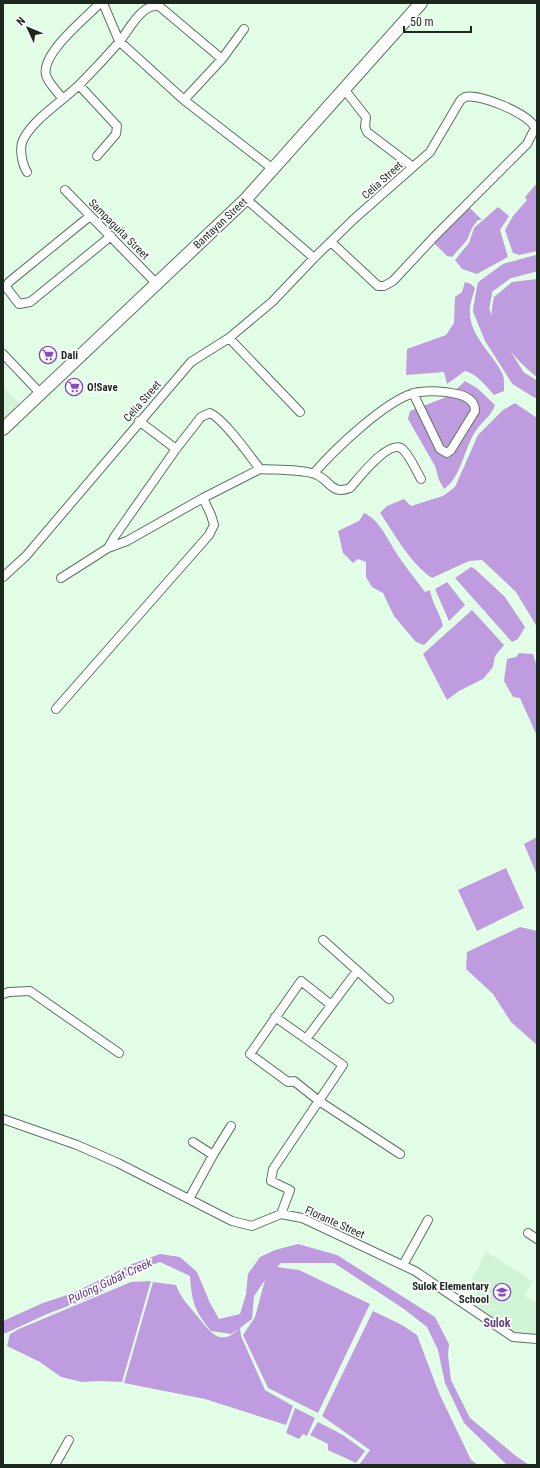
<svg xmlns="http://www.w3.org/2000/svg" width="540" height="1468" viewBox="0 0 540 1468" font-family="'Roboto Condensed',sans-serif">
  <style>
    .built { fill: #d1f4d7 }
    .water { fill: #bf9ce0 }
    .lines { fill: none; stroke-linecap: round; stroke-linejoin: round }
    .river { stroke: #bf9ce0; stroke-width: 16 }
    .minor-casing { stroke: #5b7360; stroke-width: 10 }
    .secondary-casing { stroke: #5b7360; stroke-width: 14 }
    .minor { stroke: #fff; stroke-width: 8 }
    .secondary { stroke: #fff; stroke-width: 12 }
    .labels { text-anchor: middle; stroke-width: 3.5; stroke-linejoin: round; paint-order: stroke }
    .street-label { font-size: 11px; fill: #1c271e; stroke: #fff }
    .poi-label { font-size: 11px; font-weight: bold; fill: #1c271e; stroke: #fff; text-anchor: start }
    .water-label { font-size: 12px; font-style: italic; fill: #613485; stroke: #fff }
    .neighbourhood-label { font-size: 12px; font-weight: bold; fill: #664682; stroke: #fff }
  </style>
  <rect width="100%" height="100%" fill="#e2fee7"/>
  <!-- built -->
  <path class="built" d="M3 386 20 404 3 420Z
    M486 1252 533 1281 524 1296 537 1303V1336L519 1335 469 1305 479 1287 471 1282Z"/>
  <!-- water -->
  <path class="water" d="M537 183V251L519 255 513 253 505 230 513 216 527 200 525 197Z
    M469 207 482 220H478L472 228 467 240 452 257 447 256 434 243Z
    M498 207 509 216 500 230 508 257 477 274 462 269 455 260 469 243 474 228Z
    M537 279V377C521 365 494 336 492 316 491 310 493 303 494 297L512 282Z
    M465 282 471 284 475 288C473 296 469 305 470 313 470 336 493 354 502 373 505 379 504 385 504 391L494 395C487 387 476 373 465 371L447 384 444 372 406 375 407 349 446 335 454 323 455 297 462 292Z
    M465 381 477 388 495 405C491 417 481 422 475 432 464 449 461 478 444 489L439 480 435 466 408 419 410 411 449 396Z
    M515 403 537 418V627L516 592 482 560 469 561 432 578C409 562 396 536 380 513L387 506 404 499 411 506 443 496 455 487 478 435 503 410Z
    M364 513C379 519 388 540 397 554 405 567 416 579 425 592L430 590C432 603 440 613 443 626L424 645 416 642 394 616 383 593 372 587 366 577V562L358 559 353 563 343 553 338 531 359 521Z
    M471 567 475 569 505 597 525 627 518 639 512 642 455 578Z
    M447 582 465 605 449 621 435 589Z
    M472 610 504 645 495 656 493 667 483 679 459 691 447 700 423 654Z
    M519 653 533 654 537 667V736L520 698 513 697 504 681 507 659 516 657Z
    M537 837V875L524 844Z
    M506 868 524 908 477 931 458 890Z
    M520 927 537 931V1045L511 1022 493 994 466 969 467 952Z
    M298 1244 337 1255 435 1317 449 1344 448 1355 451 1380 470 1418 516 1456 529 1465H507L464 1423 445 1383 438 1350 427 1327 404 1309 334 1263H281L277 1267 299 1270 370 1304 318 1413 268 1388 243 1335 255 1317 265 1280 254 1296 252 1319 240 1328 241 1336 265 1390 293 1406 286 1425 205 1399 124 1383 153 1282 176 1285C181 1298 189 1306 197 1316 210 1331 219 1348 239 1329L231 1334 211 1331C194 1310 192 1302 190 1276L160 1262 135 1271 94 1296 47 1314 6 1333H3V1321L43 1303 73 1293 132 1264 160 1254 180 1257 197 1272 210 1303 219 1319 240 1314 246 1294 248 1274 260 1257 275 1250Z
    M151 1281 122 1382 100 1381 82 1382 61 1377 40 1362 7 1346 10 1334 19 1329 131 1282Z
    M373 1311 402 1325 417 1335 439 1393 471 1460 478 1465H359L370 1450 322 1416Z
    M295 1408 315 1418 307 1436 303 1434 299 1439 286 1433Z
    M318 1422 343 1435 365 1451 356 1463 328 1450V1444L310 1435Z"/>
  <g class="lines">
    <!-- river -->
    <path class="river" d="M537 263 507 271 485 287 481 310 492 337 518 378 537 390"/>
    <defs>
      <path id="minor" d="M103 3 119 41 184 100 273 169
        M79 85 117 126 116 134 97 156
        M344 89 366 117 365 127 367 132 413 167
        M62 98C57 91 48 83 46 75 41 53 86 18 100 3
        M184 100 222 59 244 29
        M27 172C22 164 19 148 23 140 34 118 63 101 80 84 94 70 107 56 120 41 129 30 142 3 159 6L222 59
        M65 190 156 283
        M246 199 314 258
        M90 216 9 282 6 287 19 304 30 302 34 299 111 236
        M229 338 300 412
        M3 354 40 393
        M139 421 176 449
        M314 473C334 450 385 401 414 393 426 390 444 391 457 394 466 396 475 400 475 411L451 450 447 453 440 449 413 393
        M108 548 127 541 203 498 260 469
        M3 577 26 556 191 362 229 338 272 302 314 258 354 219 430 152 460 101C460 100 465 97 465 97 479 93 530 114 535 128L527 144 435 236 393 281 384 286H378L331 242
        M61 578 108 548 115 536 176 449 201 417 210 413C225 420 249 455 260 469 274 470 306 469 317 475 331 481 331 495 350 488 358 479 387 441 401 448 408 452 417 472 421 479
        M56 709 209 535 214 525 211 515 203 498
        M323 940 389 999
        M3 994 9 992 30 991 119 1053
        M330 1004 301 981 250 1054 288 1082 294 1081 319 1101 400 1154
        M275 1017 343 1065 273 1169 271 1181 290 1190 281 1214
        M306 1039 357 971
        M3 1119 77 1145 118 1163 232 1221 252 1226 281 1214 302 1218 415 1271 513 1337 537 1339
        M193 1142 213 1155
        M189 1199 213 1155 231 1126
        M528 1233 537 1239
        M403 1265 428 1220
        M55 1465 69 1440"/>
      <path id="secondary" d="M3 429 246 199 421 3"/>
    </defs>
    <!-- minor casing -->
    <use href="#minor" class="minor-casing"/>
    <!-- secondary casing -->
    <use href="#secondary" class="secondary-casing"/>
    <!-- minor -->
    <use href="#minor" class="minor"/>
    <!-- secondary -->
    <use href="#secondary" class="secondary"/>
  </g>
  <!-- icons -->
  <defs>
    <symbol id="supermarket-ring" viewBox="-11 -11 22 22"><circle r="9.5" fill="#fff" stroke="#8b49be" stroke-width="1.5"/><path d="M-6-5.5h2.5l.6 2H6L4.5 2H-2.5L-4.4-4H-6ZM-1.5 3.2a1.3 1.3 0 1 0 .1 0ZM3 3.2a1.3 1.3 0 1 0 .1 0Z" fill="#8b49be"/></symbol>
    <symbol id="school-ring" viewBox="-11 -11 22 22"><circle r="9.5" fill="#fff" stroke="#8b49be" stroke-width="1.5"/><path d="M0-5L7-2L0 1L-7-2ZM-4 1L0 2.5L4 1V4Q0 6-4 4Z" fill="#8b49be"/></symbol>
  </defs>
  <g fill-rule="evenodd">
    <use href="#supermarket-ring" x="38" y="345" width="20" height="20"/>
    <use href="#supermarket-ring" x="64" y="377" width="20" height="20"/>
    <use href="#school-ring" x="492" y="1282" width="20" height="20"/>
  </g>
  <g class="labels">
    <!-- street labels -->
    <g class="street-label">
      <text transform="translate(382 180) rotate(-42)" y="4">Celia Street</text>
      <text transform="translate(220 223) rotate(-43)" y="4">Bantayan Street</text>
      <text transform="translate(119 229) rotate(45)" y="4">Sampaguita Street</text>
      <text transform="translate(142 401) rotate(-49)" y="4">Celia Street</text>
      <text transform="translate(335 1222) rotate(24)" y="4">Florante Street</text>
    </g>
    <!-- poi labels -->
    <g class="poi-label">
      <text x="61" y="359">Dali</text>
      <text x="87" y="391">O!Save</text>
      <text x="489" y="1290" text-anchor="end">Sulok Elementary<tspan x="489" dy="13">School</tspan></text>
    </g>
    <!-- water labels -->
    <g class="water-label">
      <text transform="translate(110 1281) rotate(-25)" y="4">Pulong Gubat Creek</text>
    </g>
    <!-- neighbourhood labels -->
    <g class="neighbourhood-label">
      <text x="497" y="1327">Sulok</text>
    </g>
  </g>
  <!-- border -->
  <rect width="540" height="1468" fill="none" stroke="#1c271e" stroke-width="8"/>
  <!-- north arrow -->
  <g transform="translate(28 28) rotate(314)" stroke="#ffffff" stroke-width="3" paint-order="stroke">
  <path d="M0-3L7 15L0 10L-7 15Z" fill="#1c271e"/>
  <text y="-6" font-size="11" font-weight="bold" text-anchor="middle" fill="#1c271e">N</text>
  </g>
  <!-- scale -->
  <path d="M404 26v6h67v-6" fill="none" stroke="#1c271e" stroke-width="2"/>
  <text x="410" y="26" font-size="12" fill="#1c271e" stroke="#ffffff" stroke-width="3" paint-order="stroke">50 m</text>
</svg>
